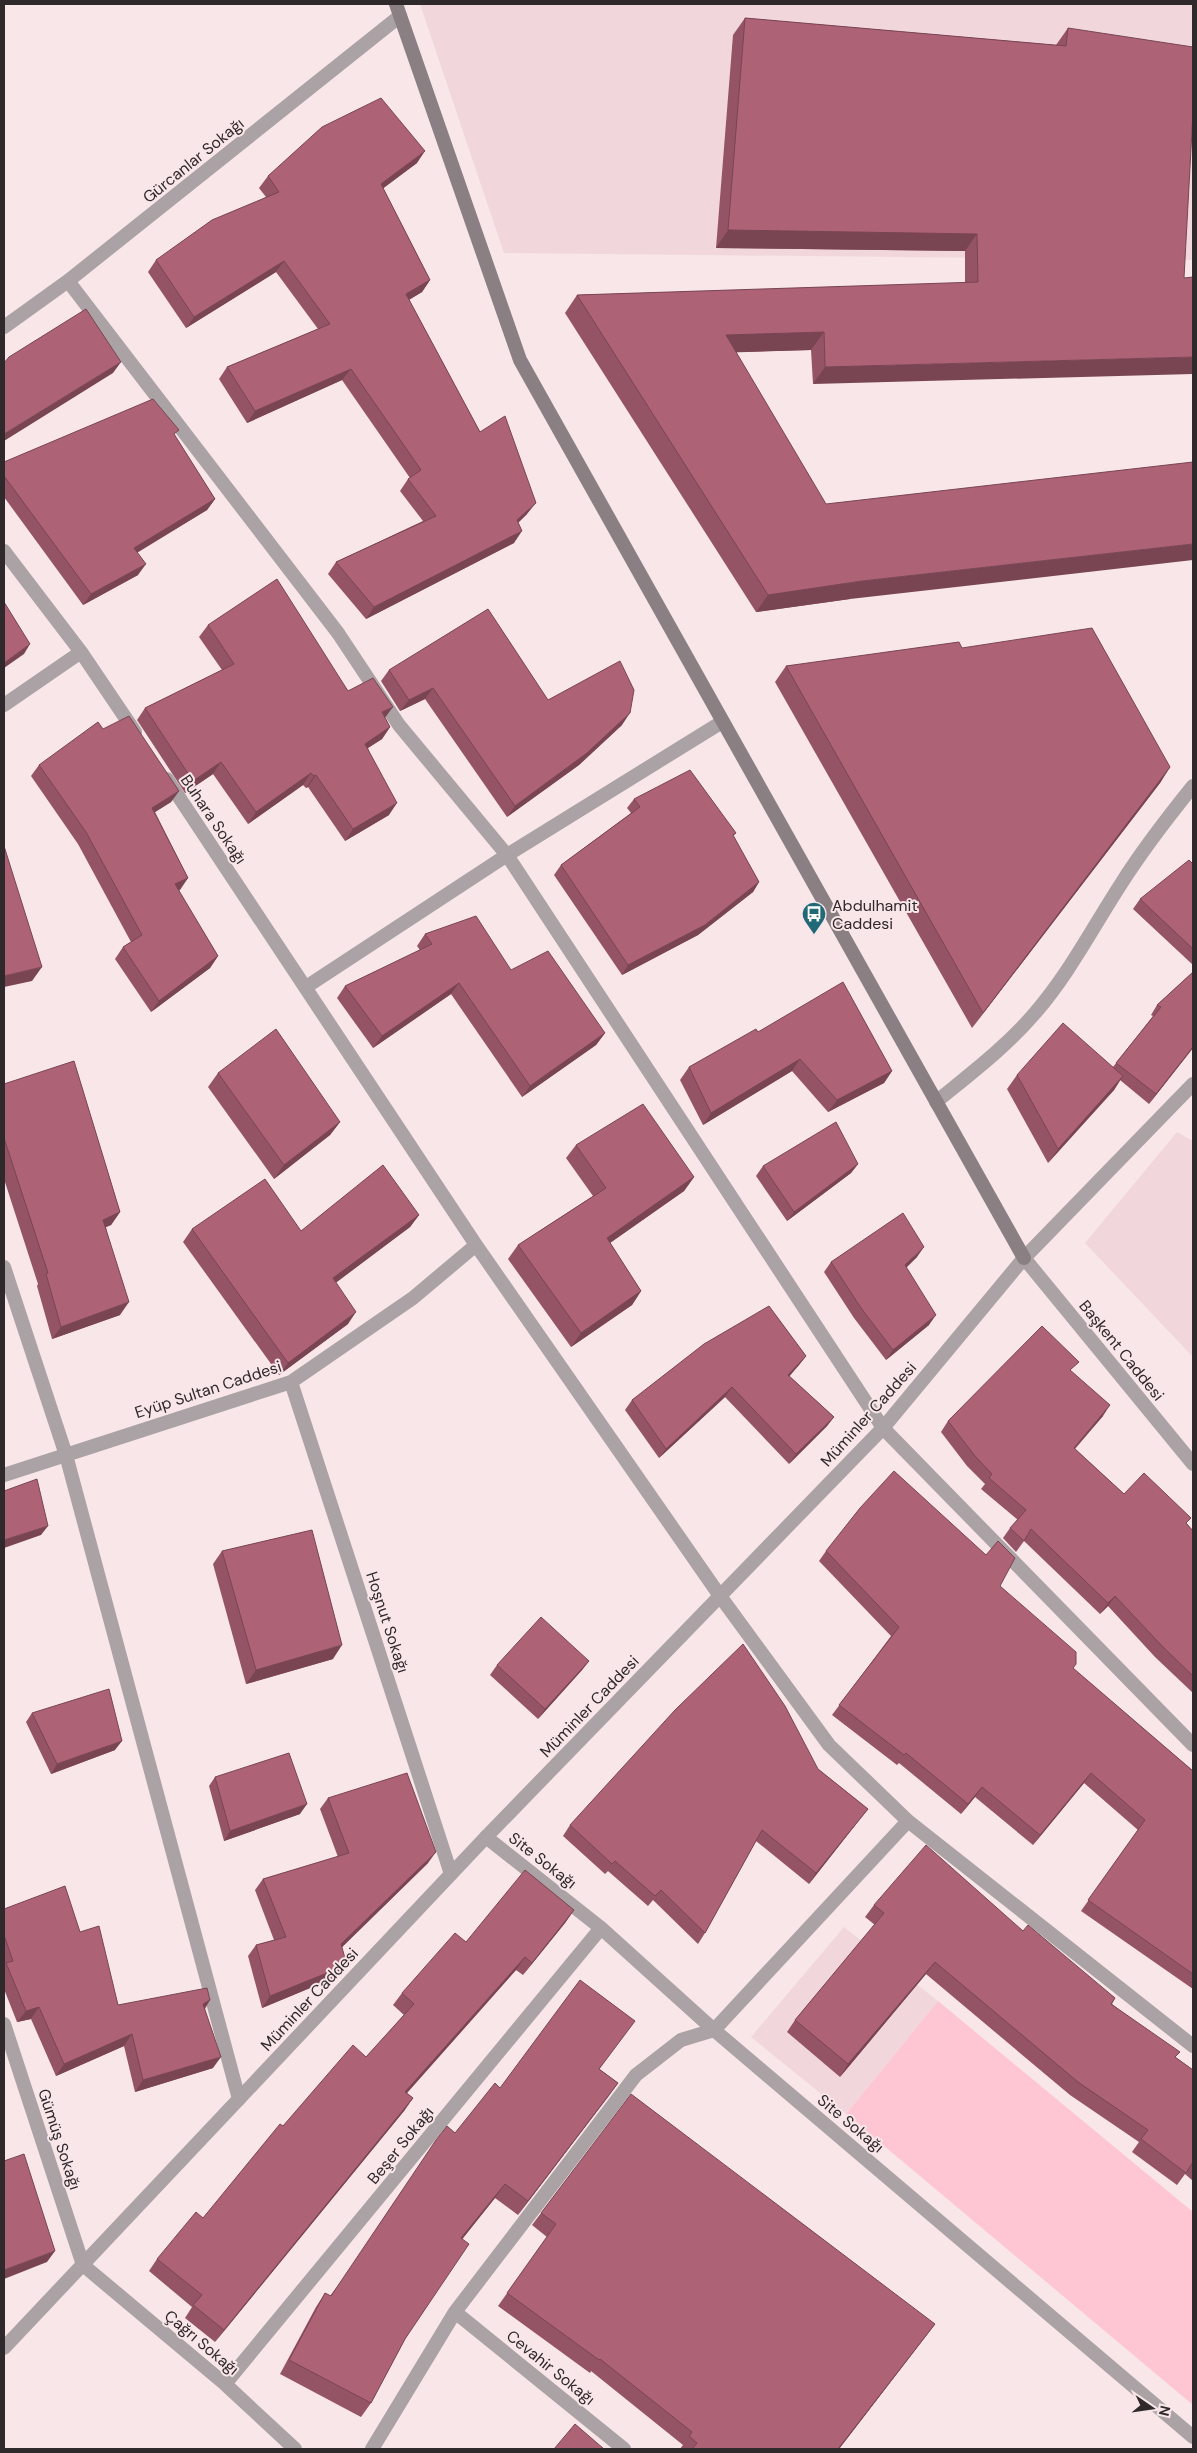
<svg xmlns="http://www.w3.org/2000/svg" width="1197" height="2453" viewBox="0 0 1197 2453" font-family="'DM Sans',sans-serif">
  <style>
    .built { fill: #f1d7dc }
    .green { fill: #fec6d3 }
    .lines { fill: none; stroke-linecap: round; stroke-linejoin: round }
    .minor { stroke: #aaa2a4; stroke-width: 14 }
    .tertiary { stroke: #aaa2a4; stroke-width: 14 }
    .secondary { stroke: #8a7f82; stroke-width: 14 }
    .wall { fill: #955465 }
    .shaded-wall { fill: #794553 }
    .building { fill: #ad6276; stroke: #794553 }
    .labels { text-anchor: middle; stroke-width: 4; stroke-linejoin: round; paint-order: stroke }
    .street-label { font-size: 16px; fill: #30292b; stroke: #f8e6e9 }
    .poi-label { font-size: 16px; fill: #30292b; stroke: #f8e6e9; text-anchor: start }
  </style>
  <rect width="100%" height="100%" fill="#f8e6e9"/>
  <!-- built -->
  <path class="built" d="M420 4H1193V260L504 253Z
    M1177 1132 1193 1141V1357L1085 1243Z
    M844 1927 938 2001 846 2114 751 2037Z"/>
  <!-- green -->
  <path class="green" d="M938 2001 1193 2212V2405L846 2114Z"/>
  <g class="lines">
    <!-- minor -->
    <path class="minor" d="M68 281 338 633 399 725 507 855 883 1428 1193 1745
      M4 327 68 281 400 16
      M4 551 81 652 135 732
      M4 705 81 652
      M167 779 476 1245 720 1596 829 1745 908 1821 1193 2046
      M306 987 507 855 722 722
      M936 1102C970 1074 1006 1047 1035 1013 1069 974 1093 927 1121 884 1143 849 1168 817 1193 786
      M1024 1258 1193 1464
      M4 1267 66 1455 239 2099
      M291 1382 451 1874
      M4 1475 291 1382 413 1298 476 1245
      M486 1837 601 1928 714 2030 1193 2437
      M4 2024 83 2265 225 2384 295 2449
      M455 2312 624 2449
      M225 2384 601 1928
      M372 2449 455 2312 636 2075 681 2040 714 2030 908 1821"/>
    <!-- tertiary -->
    <path class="tertiary" d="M4 2348 486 1837 883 1428 1024 1258 1193 1084"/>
    <!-- secondary -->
    <path class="secondary" d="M396 4 520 360 1024 1258"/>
  </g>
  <!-- wall -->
  <path class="wall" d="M745 18 1056 45 1068 28 1184 278 813 384 811 350 736 352 850 599 756 612 565 313 577 295 965 283V251L716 248 733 35Z
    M417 163 383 188 430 280 422 292 409 300 480 432 527 514 518 523 514 543 366 619 328 574 336 562 423 521 400 491 408 479 410 478 342 380 247 423 219 379 227 367 318 329 276 272 186 328 148 272 156 260 266 197 259 188 268 176Z
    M175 436 215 499 207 510 137 552 138 575 83 605 4 497V462Z
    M208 625 348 691 385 718 390 727 382 739 368 748 389 815 345 841 308 787 306 788 303 785 248 824 213 774 185 793 137 720 145 708 222 670 199 637Z
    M962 648 1170 767 1160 783 972 1028 775 682 786 666Z
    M389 670 548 700 622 725 579 765 507 817 425 699 400 711 381 681Z
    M103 729 179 791 171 802 155 812 188 878 178 890 218 956 210 968 151 1012 115 959 123 947 131 942 78 844 31 776 39 765Z
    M634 799 736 833 733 836 759 882 753 892 698 935 622 975 554 875 561 865 631 813 627 808Z
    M1193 864V965L1133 909 1140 899Z
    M425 934 511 970 605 1033 596 1045 522 1097 451 994 373 1048 337 998 345 986 420 950 417 946Z
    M1193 972V1048L1149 1104 1120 1080 1114 1090 1048 1163 1007 1089 1017 1075 1113 1067 1153 1016 1151 1015 1157 1005Z
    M758 1032 892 1071 884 1083 828 1112 792 1071 703 1125 680 1080 689 1067Z
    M218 1073 340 1122 330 1135 274 1179 208 1087Z
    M4 1084 120 1212 111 1225 106 1227 120 1315 52 1339 37 1286 38 1284 4 1179Z
    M576 1145 694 1177 684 1191 610 1243 641 1291 632 1305 571 1347 508 1259 518 1245 593 1196 566 1158Z
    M858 1164 851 1173 787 1221 756 1176 763 1166Z
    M419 1215 410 1227 336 1282 348 1324 279 1375 183 1242 192 1229 301 1231Z
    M917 1257 906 1267 929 1325 886 1360 854 1318 824 1272 831 1262Z
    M806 1356 799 1365 789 1376 834 1417 827 1426 789 1464 725 1397 659 1458 625 1410 632 1400Z
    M1072 1372 1103 1416 1075 1449 1124 1494 1187 1524 1193 1531V1693L1155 1657 1108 1606 1100 1614 1024 1541 1016 1552 1003 1538 1010 1528 1018 1520 981 1489 985 1484 967 1466 941 1432 948 1421Z
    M222 1551 333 1659 246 1684 213 1564Z
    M826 1551 1000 1586 1073 1669 1193 1771V1989L1081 1911 1138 1830 1084 1783 1033 1845 975 1797 961 1814 899 1763 897 1765 832 1715 891 1636 819 1561Z
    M589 1661 582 1670 538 1719 490 1675 497 1665Z
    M32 1713 115 1750 51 1774 26 1722Z
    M818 1769 868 1809 860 1819 809 1884 756 1841 705 1933 698 1944 653 1900 648 1906 608 1871 605 1874 563 1836 570 1825Z
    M215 1777 300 1814 224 1841 209 1786Z
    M328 1798 428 1863 342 1947 339 1976 262 2008 248 1956 256 1945 274 1940 255 1890 263 1879 338 1857 320 1809Z
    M874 1905 1023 1931 1115 1998 1112 2004 1175 2057 1193 2070V2181L1185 2174 1177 2185 1132 2152 1139 2142 1070 2095 926 1974 840 2077 787 2032 795 2020 875 1925 865 1917Z
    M4 1909 80 1932 118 2005 210 2000 205 2009 213 2068 135 2092 124 2046 56 2076 31 2019 17 2022 4 1989Z
    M574 1910 565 1923 523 1975 516 1970 407 2093 413 2098 404 2111 215 2342 185 2318 192 2307 149 2271 157 2259 203 2218 283 2126 366 2057 404 2015 393 2005 402 1993 466 1942Z
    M625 2034 599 2069 618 2083 518 2215 495 2198 462 2239 405 2339 371 2403 361 2417 280 2374 316 2307 325 2293 330 2296 455 2133 500 2088Z
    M541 2213 935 2324 839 2449H680L683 2445 591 2371 590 2373 498 2306 547 2237 532 2225Z"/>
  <!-- shaded-wall -->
  <path class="shaded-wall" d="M425 151 417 163 373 196 381 184Z
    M728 230 977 234 965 251 716 248Z
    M284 261 276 272 186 328 194 317Z
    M430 280 422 292 398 306 406 294Z
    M824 332 811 350 714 353 726 335Z
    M1193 357V374L813 384 825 367Z
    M121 362 113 373 4 441V434Z
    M351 369 342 380 247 423 255 411Z
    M215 499 207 510 127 559 134 548Z
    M536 503 527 514 508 532 517 520Z
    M522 531 514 543 366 619 374 607Z
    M1193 544V560L850 599 756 612 768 595 862 581Z
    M146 564 138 575 83 605 91 594Z
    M30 644 24 654 4 668V663Z
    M433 688 425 699 400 711 409 700Z
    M393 707 384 719 382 712Z
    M630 713 622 725 579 765 507 817 515 806Z
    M390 727 382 739 357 755 365 744Z
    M221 762 213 774 185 793 193 781Z
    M1170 767 1160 783 972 1028 983 1013Z
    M311 773 303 785 248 824 256 812Z
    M316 775 308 787 306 788 314 776Z
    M179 791 171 802 144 819 152 808Z
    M397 803 389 815 345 841 353 829Z
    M188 878 180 890 167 896 175 884Z
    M759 882 753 892 698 935 622 975 628 965Z
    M218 956 210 968 151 1012 159 1001Z
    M42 967 32 981 4 987V976Z
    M459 983 451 994 373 1048 382 1036Z
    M605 1033 596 1045 522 1097 530 1086Z
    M1193 1047V1048L1149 1104 1156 1094Z
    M800 1059 792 1071 703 1125 711 1113Z
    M892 1071 884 1083 828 1112 837 1100Z
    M1123 1076 1114 1090 1048 1163 1058 1149Z
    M340 1122 330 1135 274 1179 284 1165Z
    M858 1164 851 1173 787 1221 794 1212Z
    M694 1177 684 1191 597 1252 607 1238Z
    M120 1212 111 1225 94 1232 103 1220Z
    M419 1215 410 1227 325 1291 333 1278Z
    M924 1247 917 1257 899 1275 905 1265Z
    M641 1291 632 1305 571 1347 581 1333Z
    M129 1302 120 1315 52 1339 61 1327Z
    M356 1312 348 1324 279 1375 288 1363Z
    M936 1315 929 1325 886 1360 893 1350Z
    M806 1356 799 1365 782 1385 788 1375Z
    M732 1387 725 1397 659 1458 666 1449Z
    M1110 1405 1103 1416 1066 1458 1074 1448Z
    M834 1417 827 1426 789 1464 796 1454Z
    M48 1526 41 1535 4 1548V1540Z
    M1115 1596 1108 1606 1100 1614 1108 1603Z
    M342 1645 333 1659 246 1684 256 1670Z
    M589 1661 582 1670 538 1719 545 1709Z
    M122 1741 115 1750 51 1774 57 1764Z
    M1091 1773 1084 1783 1033 1845 1040 1835Z
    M982 1787 975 1797 961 1814 968 1804Z
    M307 1804 300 1814 224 1841 230 1831Z
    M868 1809 860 1819 809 1884 816 1873Z
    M436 1852 428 1863 333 1956 341 1944Z
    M574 1910 565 1923 523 1975 532 1963Z
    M525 1957 516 1970 397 2104 405 2092Z
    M935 1962 926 1974 840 2077 848 2064Z
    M347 1965 339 1976 262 2008 270 1996Z
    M210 2000 202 2012 203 2004Z
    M39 2007 31 2019 17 2022 26 2011Z
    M132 2034 124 2046 56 2076 64 2064Z
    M221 2057 213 2068 135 2092 143 2080Z
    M618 2083 608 2097 518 2215 528 2201Z
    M413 2098 404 2111 215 2342 224 2330Z
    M505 2184 495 2198 452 2252 461 2238Z
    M55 2251 47 2262 4 2279V2270Z
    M935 2324 926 2336 839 2449H838Z"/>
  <!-- building -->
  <path class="building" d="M745 18 1066 46 1068 28 1193 47V112L1184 278 1193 277V357L825 367 824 332 726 335 826 504 1193 462V544L862 581 768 595 577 295 978 282 977 234 728 230Z
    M381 98 425 151 381 184 430 280 406 294 480 432 505 416 536 503 517 520 522 531 374 607 336 562 436 516 408 479 421 470 351 369 255 411 227 367 330 324 284 261 194 317 156 260 212 220 279 192 268 176 322 127Z
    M86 309 121 362 4 434V363L9 357Z
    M153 399 179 430 174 434 215 499 134 548 146 564 91 594 4 476V462Z
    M277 579 348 691 373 678 393 707 382 712 390 727 365 744 397 803 353 829 316 775 314 776 311 773 256 812 221 762 193 781 145 708 234 664 208 625Z
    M4 602 30 644 4 663Z
    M488 609 548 700 620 661 634 690 630 713 587 753 515 806 433 688 409 700 389 670Z
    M1092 628 1170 767 983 1013 786 666 959 642 962 648Z
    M129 716 179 791 152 808 188 878 175 884 218 956 159 1001 123 947 142 935 86 832 39 765 98 722 103 729Z
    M690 770 736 833 733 835 759 882 705 925 628 965 561 865 640 807 634 799Z
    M4 846 42 967 4 976Z
    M1189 860 1193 864V949L1140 899Z
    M476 916 511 970 548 951 605 1033 530 1086 459 983 382 1036 345 986 432 944 425 934Z
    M1193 972V1047L1156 1094 1116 1063 1161 1007 1157 1005Z
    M843 982 892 1071 837 1100 800 1059 711 1113 689 1067 756 1029 758 1032Z
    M1063 1023 1123 1076 1058 1149 1017 1075Z
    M276 1029 340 1122 284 1165 218 1073Z
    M74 1061 120 1212 103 1220 129 1302 61 1327 46 1274 48 1273 4 1138V1084Z
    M643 1104 694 1177 607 1238 641 1291 581 1333 518 1245 606 1188 576 1145Z
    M836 1122 858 1164 794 1212 763 1166Z
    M383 1165 419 1215 333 1278 356 1312 288 1363 192 1229 265 1179 301 1231Z
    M903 1213 924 1247 905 1265 936 1315 893 1350 861 1308 831 1262Z
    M769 1306 806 1356 788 1375 834 1417 796 1454 732 1387 666 1449 632 1400 704 1344Z
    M1042 1326 1079 1362 1070 1370 1110 1405 1074 1448 1124 1494 1144 1473 1191 1518 1186 1523 1193 1531V1676L1162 1646 1115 1596 1108 1603 1031 1529 1024 1541 1010 1528 1026 1510 989 1478 992 1474 975 1456 948 1421Z
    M894 1471 986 1555 998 1541 1015 1558 1000 1586 1076 1652V1664L1073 1668 1193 1771V1974L1088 1900 1145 1820 1091 1773 1040 1835 982 1787 968 1804 906 1753 904 1755 839 1705 899 1627 826 1551 860 1508Z
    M37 1479 48 1526 4 1540V1491Z
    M312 1530 342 1645 256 1670 222 1551Z
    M541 1617 589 1661 545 1709 497 1665Z
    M743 1644 785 1706 818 1769 868 1809 816 1873 762 1830 705 1933 661 1890 655 1896 615 1861 612 1864 570 1825 675 1710Z
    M109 1689 122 1741 57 1764 32 1713Z
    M289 1753 307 1804 230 1831 215 1777Z
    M407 1773 436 1852 341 1944 347 1965 270 1996 256 1945 286 1937 263 1879 349 1853 328 1798Z
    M926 1845 1023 1931 1028 1925 1115 1998 1111 2004 1180 2052 1175 2057 1193 2070V2162L1186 2173 1141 2139 1148 2130 1078 2082 935 1962 848 2064 795 2020 884 1913 874 1905Z
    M525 1870 574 1910 532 1963 525 1957 405 2092 413 2098 224 2330 193 2305 202 2295 157 2259 196 2212 203 2218 280 2124 283 2126 353 2045 366 2057 414 2004 402 1993 455 1933 466 1942Z
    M65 1886 80 1932 99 1926 118 2005 207 1988 210 2000 203 2004 221 2057 143 2080 132 2034 64 2064 39 2007 26 2011 6 1963 13 1961 4 1935V1909Z
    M580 1980 635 2021 599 2069 618 2083 528 2201 505 2184 461 2238 469 2244 405 2339 371 2403 289 2360 325 2293 331 2296 436 2140 447 2126 455 2133 495 2083 500 2088Z
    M631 2094 935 2324 838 2449H692L697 2443 689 2436 692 2432 600 2359 599 2360 507 2293 556 2224 541 2213Z
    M24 2154 55 2251 4 2270V2161Z
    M575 2424 604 2449H554Z"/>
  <!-- icons -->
  <defs>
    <symbol id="bus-pin" viewBox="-11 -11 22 30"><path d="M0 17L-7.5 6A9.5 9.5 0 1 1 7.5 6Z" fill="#226978" stroke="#f8e6e9"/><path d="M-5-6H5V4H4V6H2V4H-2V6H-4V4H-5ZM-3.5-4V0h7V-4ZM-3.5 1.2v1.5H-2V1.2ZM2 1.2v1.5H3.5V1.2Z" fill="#fff"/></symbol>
  </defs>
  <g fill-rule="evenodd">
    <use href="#bus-pin" x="800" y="900" width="28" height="38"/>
  </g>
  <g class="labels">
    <!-- street labels -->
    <g class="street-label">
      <text transform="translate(193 160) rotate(-39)" y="6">Gürcanlar Sokağı</text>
      <text transform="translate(214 819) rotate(56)" y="6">Buhara Sokağı</text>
      <text transform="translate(1122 1350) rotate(51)" y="6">Başkent Caddesi</text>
      <text transform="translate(208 1389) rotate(-18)" y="6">Eyüp Sultan Caddesi</text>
      <text transform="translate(868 1414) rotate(-48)" y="6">Müminler Caddesi</text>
      <text transform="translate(388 1622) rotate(72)" y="6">Hoşnut Sokağı</text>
      <text transform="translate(589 1706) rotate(-46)" y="6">Müminler Caddesi</text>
      <text transform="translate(543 1860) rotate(38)" y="6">Site Sokağı</text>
      <text transform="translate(309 1999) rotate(-47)" y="6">Müminler Caddesi</text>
      <text transform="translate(851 2123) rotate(40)" y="6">Site Sokağı</text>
      <text transform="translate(60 2139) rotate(72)" y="6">Gümüş Sokağı</text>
      <text transform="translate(400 2145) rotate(-51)" y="6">Beşer Sokağı</text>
      <text transform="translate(202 2342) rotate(40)" y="6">Çağrı Sokağı</text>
      <text transform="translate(551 2367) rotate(39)" y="6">Cevahir Sokağı</text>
    </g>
    <!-- poi labels -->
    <g class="poi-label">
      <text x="832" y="911">Abdulhamit<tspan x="832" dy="18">Caddesi</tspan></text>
    </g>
  </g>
  <!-- border -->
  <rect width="1197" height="2453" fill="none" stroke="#30292b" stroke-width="10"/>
  <!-- north arrow -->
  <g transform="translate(1152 2408) rotate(103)" stroke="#f8e6e9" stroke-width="4" paint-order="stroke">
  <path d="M0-4L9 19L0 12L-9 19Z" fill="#30292b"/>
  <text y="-8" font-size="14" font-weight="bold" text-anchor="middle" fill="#30292b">N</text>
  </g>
</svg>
